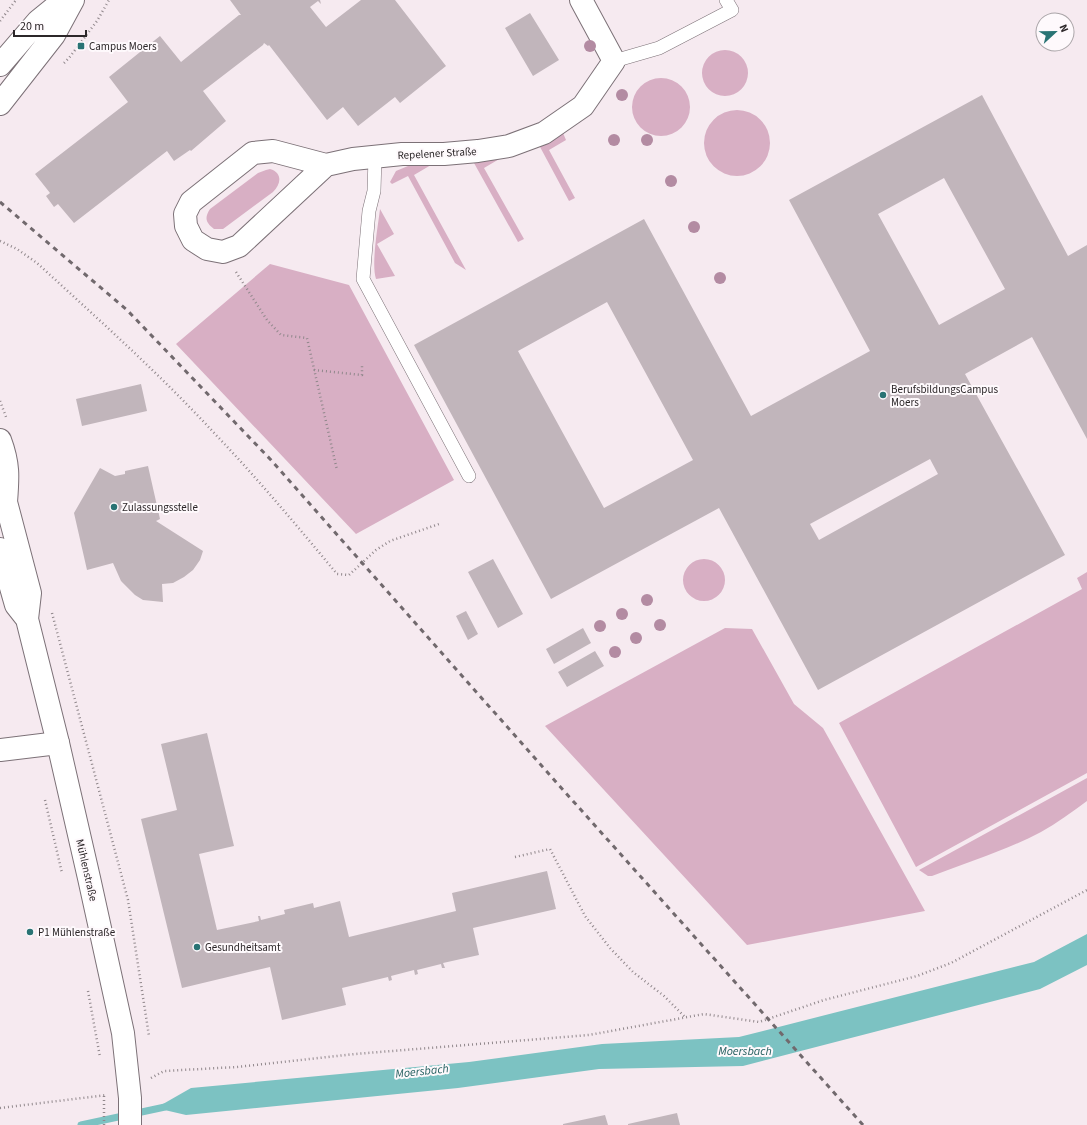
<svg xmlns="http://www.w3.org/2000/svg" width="1087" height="1125" viewBox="0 0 1087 1125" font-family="'Source Sans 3',sans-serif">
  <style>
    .green { fill: #d8afc4 }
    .water { fill: #7cc2c2 }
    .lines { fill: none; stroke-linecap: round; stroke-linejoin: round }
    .stream { stroke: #7cc2c2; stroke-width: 7 }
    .building { fill: #c1b5bb; fill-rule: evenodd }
    .service-casing { stroke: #7c7177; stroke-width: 14 }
    .minor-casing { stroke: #7c7177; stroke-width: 24 }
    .secondary-casing { stroke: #7c7177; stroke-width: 24 }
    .path { stroke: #91888c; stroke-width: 2.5; stroke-dasharray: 1 3; stroke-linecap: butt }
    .service { stroke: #fff; stroke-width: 13 }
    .minor { stroke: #fff; stroke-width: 22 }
    .secondary { stroke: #fff; stroke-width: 22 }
    .rail { stroke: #71696d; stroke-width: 3; stroke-dasharray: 5 5; stroke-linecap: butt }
    .tree { fill: #b38ba2 }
    .poi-dot { fill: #297374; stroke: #fef9fc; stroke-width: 1.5 }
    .labels { text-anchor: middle; stroke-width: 4; stroke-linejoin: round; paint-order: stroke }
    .poi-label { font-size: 11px; fill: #2c2729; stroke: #fef9fc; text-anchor: start }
    .street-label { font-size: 11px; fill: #2c2729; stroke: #fef9fc }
    .water-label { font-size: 12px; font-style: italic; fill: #256060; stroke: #fef9fc }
  </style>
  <rect width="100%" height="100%" fill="#f6eaf0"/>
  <!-- green -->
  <path class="green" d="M702 73a23 23 0 1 1 46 0a23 23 0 1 1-46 0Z
    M632 107a29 29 0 1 1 58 0a29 29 0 1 1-58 0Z
    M704 143a33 33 0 1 1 66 0a33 33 0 1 1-66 0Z
    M563 133 566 140 549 150 575 198 569 201 539 145Z
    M501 158 484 168 524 239 518 242 474 163Z
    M431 165 414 175 466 270 455 263 408 176 392 184 390 182 396 171 408 166Z
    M270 169C283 173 281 184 273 192L223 229H214C206 223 204 218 210 209L258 173 266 170Z
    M380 209 394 234 377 244 395 276 376 279C371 264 378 226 380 209Z
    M270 264 349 285 454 480 356 534 176 344Z
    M683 580a21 21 0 1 1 42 0a21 21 0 1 1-42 0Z
    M1087 572V773L916 867 839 723 1082 589 1077 578Z
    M725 628 752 629 794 704 823 728 925 911 747 945 545 726Z
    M1087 778V801C1072 812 1057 823 1041 832 1007 850 968 862 932 876H928L919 870Z"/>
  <!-- water -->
  <path class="water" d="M1087 934V965L1040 989 743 1066 599 1069 458 1088 186 1115 156 1108 191 1088 469 1062 602 1044 739 1037 1034 962Z"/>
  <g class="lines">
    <!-- stream -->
    <path class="stream" d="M81 1125 165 1107"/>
  </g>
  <!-- building -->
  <path class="building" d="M230 0H320L321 4 318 1 310 7 326 27 361 0H395L446 66 400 103 395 97 358 126 343 107 327 120 269 45 268 46 264 43 263 45 203 91 226 121 191 151 190 150 174 161 167 151 74 223 58 204 54 207 46 196 50 193 35 174 128 102 109 77 160 36 181 62 239 15H241Z
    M530 13 559 60 533 76 505 28Z
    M982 95 1068 256 1087 245V439L1032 337 965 374 1065 555 818 690 719 508 551 599 414 345 644 219 751 416 870 351 789 200ZM944 178 1005 289 939 325 878 214ZM607 302 693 460 604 508 518 351ZM930 459 938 474 819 540 810 524Z
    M141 384 147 411 82 426 76 399Z
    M148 466 160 519 156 521 203 551 200 560 193 570 184 577 173 583 162 584 163 602 143 600 135 595 121 581 113 563 87 570 74 513 100 468 115 476 125 474V471Z
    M493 559 523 614 498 628 468 572Z
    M466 611 478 634 468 640 456 616Z
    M583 628 591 643 554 664 546 649Z
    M595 651 604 666 567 687 558 672Z
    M207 733 234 846 199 854 217 930 259 921 258 916H260L261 920 285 914 284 910 313 903 314 908 340 901 349 937 456 911 452 893 547 871 556 909 473 928 479 955 443 963 445 968H442L441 964 417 970 418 974 415 975 414 970 391 976 392 980 389 981 388 977 342 988 346 1005 282 1020 270 967 182 988 141 819 177 810 161 744Z
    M677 1113 680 1125H628V1124Z
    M605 1115 608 1125H563V1124Z"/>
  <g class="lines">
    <defs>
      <path id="service" d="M614 61 659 48 732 10 726 0
        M375 157 374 191 369 211 363 279 469 476"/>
      <path id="minor" d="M326 165 239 246 223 252 207 249 193 240 186 226 185 214 191 202 253 153 273 151 326 165 353 159 402 154H444L478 151 509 146 544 133 583 106 614 61 581 0
        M0 750 58 743"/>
      <path id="secondary" d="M0 65 38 21 64 0
        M0 104 54 35 73 0
        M0 440C9 464 8 477 6 502
        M0 486 6 502 30 593 27 619 58 743 89 878 123 1033 130 1098V1125
        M0 549 16 605 27 619"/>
    </defs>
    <!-- service casing -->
    <use href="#service" class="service-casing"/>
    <!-- minor casing -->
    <use href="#minor" class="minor-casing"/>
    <!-- secondary casing -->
    <use href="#secondary" class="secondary-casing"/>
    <!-- path -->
    <path class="path" d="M0 21 16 0
      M64 63 69 58 97 21 109 0
      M0 241 17 249 37 263C98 319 160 374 216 435 258 479 298 527 337 574L349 575 376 550 390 541 439 524
      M236 272 267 320 281 335 307 338 337 470
      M314 370 362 375V366
      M0 401 6 417
      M52 613 128 900 149 1036
      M45 800 62 873
      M515 857 550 849 585 916 610 948 633 972 664 996 685 1017
      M88 991 100 1057
      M151 1078 164 1071 237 1067 355 1054 589 1035 704 1014 759 1022 824 1000 917 976 951 963 1087 890
      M0 1108 107 1095
      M104 1125V1096"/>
    <!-- service -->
    <use href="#service" class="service"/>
    <!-- minor -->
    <use href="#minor" class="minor"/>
    <!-- secondary -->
    <use href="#secondary" class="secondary"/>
    <!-- rail -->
    <path class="rail" d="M0 202 127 310 271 460 556 782 863 1125"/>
  </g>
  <!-- trees -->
  <g class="tree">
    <circle cx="590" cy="46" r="6"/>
    <circle cx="622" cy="95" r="6"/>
    <circle cx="614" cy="140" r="6"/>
    <circle cx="647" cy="140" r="6"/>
    <circle cx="671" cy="181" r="6"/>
    <circle cx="694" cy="227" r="6"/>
    <circle cx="720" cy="278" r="6"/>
    <circle cx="647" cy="600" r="6"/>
    <circle cx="622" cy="614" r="6"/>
    <circle cx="660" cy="625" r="6"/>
    <circle cx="600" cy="626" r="6"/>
    <circle cx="636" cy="638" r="6"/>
    <circle cx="615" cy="652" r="6"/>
  </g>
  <!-- markers -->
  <g class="poi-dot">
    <rect x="77" y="42" width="8" height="8" rx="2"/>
    <circle cx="883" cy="395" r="4"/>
    <circle cx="114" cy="507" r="4"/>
    <circle cx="30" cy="932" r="4"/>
    <circle cx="197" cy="947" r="4"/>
  </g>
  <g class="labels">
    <!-- poi labels -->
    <g class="poi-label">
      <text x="89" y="50">Campus Moers</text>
      <text x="891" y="393">BerufsbildungsCampus<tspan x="891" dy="13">Moers</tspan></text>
      <text x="122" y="511">Zulassungsstelle</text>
      <text x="38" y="936">P1 Mühlenstraße</text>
      <text x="205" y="951">Gesundheitsamt</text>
    </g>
    <!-- street labels -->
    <g class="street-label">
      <text transform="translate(437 153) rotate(-3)" y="4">Repelener Straße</text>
      <text transform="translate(87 870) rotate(77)" y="4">Mühlenstraße</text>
    </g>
    <!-- water labels -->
    <g class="water-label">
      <text x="745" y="1055">Moersbach</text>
      <text transform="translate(422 1071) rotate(-6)" y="4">Moersbach</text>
    </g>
  </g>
  <!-- north arrow -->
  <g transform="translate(1055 32) rotate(68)"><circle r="19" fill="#fef9fc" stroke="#aaa5a8"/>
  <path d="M0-3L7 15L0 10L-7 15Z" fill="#297374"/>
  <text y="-6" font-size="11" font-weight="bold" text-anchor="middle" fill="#2c2729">N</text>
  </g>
  <!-- scale -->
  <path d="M14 30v6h72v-6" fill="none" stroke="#2c2729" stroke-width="2"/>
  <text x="20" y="30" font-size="12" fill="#2c2729" stroke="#fef9fc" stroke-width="3" paint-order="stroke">20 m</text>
</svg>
